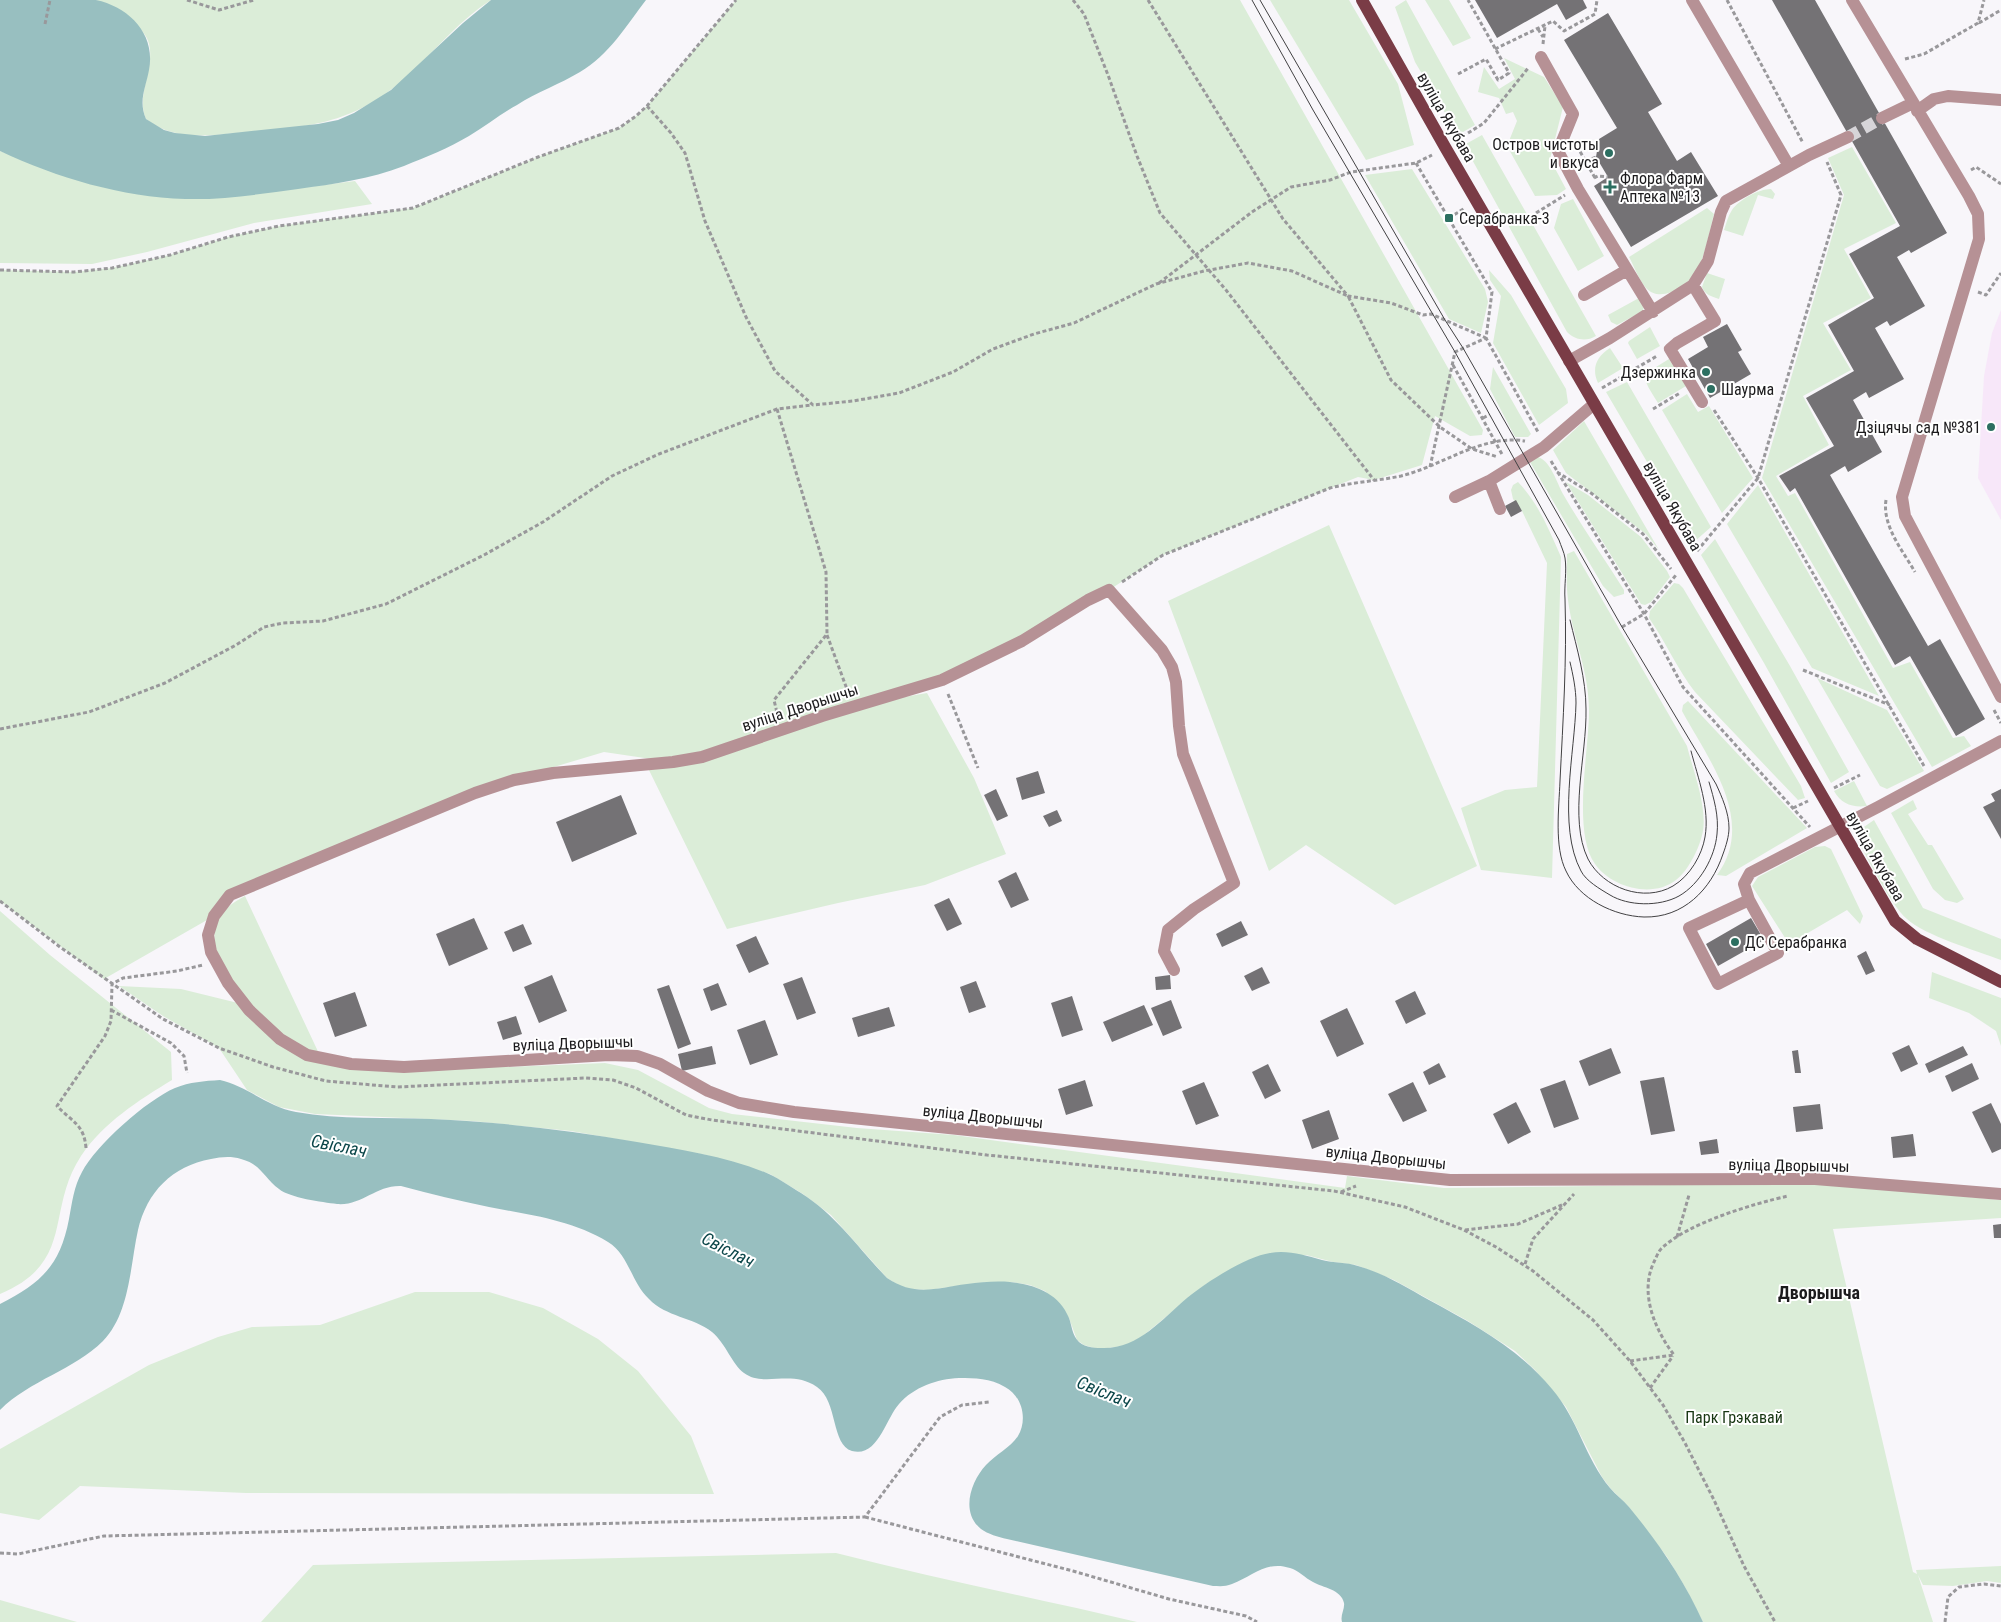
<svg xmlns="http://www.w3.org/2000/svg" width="2001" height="1622" viewBox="0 0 2001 1622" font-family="'Roboto Condensed',sans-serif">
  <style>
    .education { fill: #f7e7f9 }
    .green { fill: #dbedd8 }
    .water { fill: #98bfc0 }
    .building { fill: #747275 }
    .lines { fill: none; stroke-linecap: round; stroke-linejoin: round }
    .minor-tunnel { stroke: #d7d5d9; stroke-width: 12; stroke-dasharray: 12 6; stroke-linecap: butt }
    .path { stroke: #99989b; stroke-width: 3; stroke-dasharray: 4 2.5; stroke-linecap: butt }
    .minor { stroke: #b69195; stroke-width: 12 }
    .major { stroke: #7a3c46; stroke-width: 12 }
    .tram { stroke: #424143; stroke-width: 1 }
    .poi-dot { fill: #2c6f61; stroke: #fff; stroke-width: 2 }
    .labels { text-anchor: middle; stroke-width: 4; stroke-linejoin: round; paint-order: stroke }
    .street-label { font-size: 16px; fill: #1c1b1d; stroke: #fff }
    .poi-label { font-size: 16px; fill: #1c1b1d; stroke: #fff; text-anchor: start }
    .park-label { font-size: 16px; fill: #163511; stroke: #fff }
    .water-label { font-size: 18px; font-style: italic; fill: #0b4649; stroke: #fff }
    .neighbourhood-label { font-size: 18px; font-weight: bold; fill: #1c1b1d; stroke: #fff }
  </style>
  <rect width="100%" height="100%" fill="#f8f6fa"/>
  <!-- education -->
  <path class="education" d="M2001 310V520L1978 478 1984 376 1992 333Z"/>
  <!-- green -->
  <path class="green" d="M96 0H491C461 19 437 48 412 72 355 125 311 127 237 133 205 136 172 140 146 119 133 92 165 54 141 30 131 20 109 8 96 0Z
    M736 0H1240L1483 430 1482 435 1470 436 1435 416 1422 465 1374 480 1358 477 1163 555 1109 590 943 679 853 706 927 693 974 778 1006 854 925 885 838 903 727 929 646 764 658 760 604 752 477 790 230 895 214 916 104 979 0 901V270L74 272 112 268 170 255 228 237 279 226 413 208 538 157 619 128 636 116 647 106Z
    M1270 0H1349L1398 84 1414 145 1366 160Z
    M1406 0 1475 125 1458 135 1415 62 1395 7Z
    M1425 0H1449L1471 38 1453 46Z
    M1504 58 1544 77 1563 107 1550 159 1566 189 1557 195 1535 196 1507 146 1517 121 1513 112 1506 114 1499 98 1478 92 1484 67 1499 89 1515 79Z
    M1482 135 1596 336C1586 342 1575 340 1567 332L1464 145Z
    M1852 147 1896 223 1844 249 1871 298 1823 323 1851 370 1803 396 1829 445 1776 476 1788 496 1795 493 1893 668 1910 662 1953 738 1964 736 1971 746 1932 767 1762 478 1844 195 1828 158Z
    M0 151 75 179 187 199 245 195 355 181 372 204 254 223 147 252 92 264 0 263Z
    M1412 169 1485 289 1488 302 1481 333 1449 319 1365 175Z
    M1771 189 1775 194 1773 199 1758 195 1743 236 1724 230C1726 224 1728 216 1732 210 1739 200 1758 189 1771 189Z
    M1573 199 1604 256 1578 271 1554 228 1561 204Z
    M1707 208 1714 214C1710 229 1705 257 1697 270 1688 286 1661 304 1646 288 1639 280 1634 266 1629 257Z
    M1489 270 1511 295 1566 389 1568 403 1539 425 1493 343 1501 296 1490 280Z
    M1707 273 1725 279 1719 299C1711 296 1705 295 1702 287Z
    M1639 298 1644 305 1643 311 1617 325 1611 322 1608 315Z
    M1650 327 1660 346 1637 359 1628 343 1629 341Z
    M1610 348 1623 368 1598 383C1591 368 1597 356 1610 348Z
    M1669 359 1686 386 1658 403C1640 374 1640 377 1669 359Z
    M1493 367 1531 434 1528 437H1515L1490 389Z
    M1627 382 1711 527 1694 542 1606 392Z
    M1687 394 1698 412 1709 406 1753 478 1722 513 1662 410Z
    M1584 421 1659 550 1646 534 1566 473 1553 450Z
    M1537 457C1550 459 1557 483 1563 494 1582 527 1604 558 1624 590V594L1614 597 1603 586 1530 462Z
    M1518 482C1539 504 1549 530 1561 557L1552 878 1481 870 1461 808 1505 790 1537 787 1547 563 1522 511 1513 499 1511 490 1513 485Z
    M1566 482 1588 495 1641 537 1667 571 1670 577 1651 602 1645 605 1641 604Z
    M1758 485 1879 696 1812 668 1727 524Z
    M1329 525 1477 866 1395 905 1306 845 1269 871 1168 601Z
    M1715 539 1790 666 1849 772 1831 783 1764 663 1701 555Z
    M1574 551 1687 746C1693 770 1707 806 1703 831 1700 847 1689 870 1676 880 1652 899 1611 887 1595 864 1572 832 1589 751 1589 711 1589 670 1573 639 1568 600 1566 585 1567 569 1567 554Z
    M1674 583 1679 584 1683 588 1801 786 1805 798 1798 800 1695 692C1677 669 1666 642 1649 618L1650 611Z
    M1817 678 1887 710 1924 771 1887 789 1880 786Z
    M1688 701 1807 828 1726 876 1717 875C1757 821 1708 759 1682 711L1683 705Z
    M1854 781 1867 806C1853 808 1841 804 1834 791Z
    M1913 800 1917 809 1908 814 1928 845H1932L1964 899 1957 903 1945 900 1933 889 1891 813Z
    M1874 820 1923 908 2001 939V960C1977 951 1924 935 1907 919 1890 904 1870 862 1858 841L1861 829Z
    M1825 846 1831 849 1863 916 1860 924 1847 910 1789 944 1752 886 1758 877 1815 847Z
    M245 896 322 1060 506 1067 605 1063 638 1070 709 1108 732 1114 857 1128 954 1135 1345 1188 1347 1176 1444 1188 1815 1183 2001 1200V1218L1833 1229 1913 1572 1917 1574 1916 1570 2001 1566V1583L1987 1581 1953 1586 1923 1585 1918 1575 1933 1622H1703L1685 1587 1667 1557 1628 1506 1611 1489 1602 1477 1566 1407 1535 1370 1515 1351 1468 1321 1394 1280 1374 1272 1356 1265 1333 1262 1306 1255 1259 1256 1206 1284 1139 1339 1125 1346 1108 1348H1094L1084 1345 1077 1340 1069 1318 1045 1291 1030 1285 1011 1282H988L928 1290 909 1289 898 1285 887 1278 831 1215 803 1194 770 1174 706 1155 571 1131 472 1121 315 1114 279 1107 247 1090 219 1048 163 1016 119 986 181 989 242 1004C222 965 190 924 245 896Z
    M0 911 50 955 171 1052 172 1080C139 1100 103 1123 81 1156 45 1211 76 1262 0 1294Z
    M1932 972 2001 998V1046L1996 1031 1969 1013 1929 998Z
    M415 1292H489L543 1308 598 1339 638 1371 691 1436 714 1494 246 1493 80 1486 39 1520 0 1513V1449L149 1365 218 1337 252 1327 320 1325Z
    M836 1553C936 1579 1037 1598 1137 1622H261L313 1565Z
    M0 1600 77 1622H0Z"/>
  <!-- water -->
  <path class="water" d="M0 0H96C129 7 156 34 149 70 146 87 138 101 146 119L164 130 175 133 205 136 318 124 338 120 354 113 391 90 463 23 491 0H646C627 25 608 56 580 72 560 84 537 92 517 105 500 114 486 126 469 136 449 148 426 157 404 166 370 179 334 184 298 189 261 194 223 200 185 199 122 197 57 178 0 151Z
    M220 1080C247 1086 268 1107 296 1112 340 1120 387 1117 431 1119 500 1122 569 1130 637 1142 681 1150 727 1156 769 1174 780 1179 791 1187 801 1193 836 1215 859 1249 887 1278 915 1297 936 1288 967 1284 981 1282 996 1281 1010 1282 1034 1284 1059 1293 1069 1318 1072 1326 1072 1335 1079 1342 1086 1348 1096 1348 1104 1348 1139 1348 1162 1319 1187 1298 1205 1283 1247 1256 1270 1253 1288 1250 1304 1255 1322 1260 1334 1263 1346 1262 1358 1266 1383 1273 1406 1287 1429 1300 1475 1325 1518 1348 1552 1389 1578 1419 1585 1458 1610 1488 1616 1495 1623 1500 1629 1507 1658 1542 1684 1580 1703 1622H1342C1340 1615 1345 1609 1344 1603 1341 1589 1323 1588 1313 1582 1305 1578 1298 1570 1290 1568 1266 1560 1252 1577 1232 1584 1225 1587 1219 1586 1213 1586L1007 1539C998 1537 988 1534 981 1529 960 1512 971 1481 986 1465 995 1455 1010 1448 1018 1436 1028 1419 1022 1396 1005 1387 990 1378 975 1378 959 1378 937 1379 914 1387 899 1404 886 1418 878 1458 852 1451 831 1445 838 1401 817 1387 791 1369 764 1388 744 1373 732 1364 726 1344 712 1332 693 1317 666 1317 649 1299 631 1282 629 1255 608 1242 572 1220 530 1215 489 1207 460 1201 430 1194 401 1186 376 1185 362 1206 337 1204 322 1202 290 1198 279 1189 264 1178 261 1164 241 1159 231 1156 221 1157 211 1159 172 1166 147 1192 138 1230 130 1266 130 1313 103 1341 74 1370 30 1380 0 1410V1304C41 1283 60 1266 69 1219 72 1203 74 1186 82 1172 96 1145 147 1100 175 1088 190 1082 204 1081 220 1080Z"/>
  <!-- building -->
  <path class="building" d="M1475 0H1583L1587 8 1566 20 1557 4 1497 38Z
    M1772 0H1815L1947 233 1911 253 1909 250 1897 257 1925 306 1890 326 1887 321 1875 328 1904 379 1869 398 1866 392 1853 400 1882 452 1848 472 1845 466 1830 475 1928 646 1940 639 1985 719 1956 736 1910 656 1895 665 1795 488 1790 492 1779 476 1834 446 1806 398 1854 371 1828 325 1874 298 1849 254 1900 226Z
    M1608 13 1662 104 1648 112 1677 161 1691 152 1718 196 1631 247 1594 186 1608 177 1596 157 1599 139 1617 128 1564 40Z
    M1727 324 1742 350 1738 352 1751 374 1710 398 1688 359 1708 347 1703 337Z
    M1516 500 1522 511 1511 517 1505 506Z
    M1038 771 1045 793 1022 800 1016 778Z
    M996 789 1008 816 997 821 984 795Z
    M2001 789V839L1983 807 1995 801 1991 794Z
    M621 795 637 834 572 862 556 822Z
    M1057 810 1062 821 1049 827 1043 816Z
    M1016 872 1029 900 1011 908 998 881Z
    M949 898 962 924 947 931 934 905Z
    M474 918 488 949 449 966 436 934Z
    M1751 918 1764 940 1718 966 1706 944Z
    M1241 921 1248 935 1222 947 1216 934Z
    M523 924 532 944 513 952 504 932Z
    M756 936 769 964 749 973 736 945Z
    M1866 951 1875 971 1866 975 1857 956Z
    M1262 967 1270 983 1252 991 1244 976Z
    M552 975 567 1011 539 1023 524 987Z
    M1170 975 1171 989 1156 990 1155 977Z
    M802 977 816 1013 797 1020 783 984Z
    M976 981 986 1007 969 1013 960 987Z
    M718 983 727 1005 711 1011 703 989Z
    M669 985 691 1044 678 1049 657 989Z
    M1415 991 1426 1014 1406 1024 1395 1001Z
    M355 992 367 1026 335 1037 323 1003Z
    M1072 996 1083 1030 1062 1037 1051 1003Z
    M1171 1000 1182 1028 1163 1036 1151 1008Z
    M1144 1005 1153 1025 1112 1042 1103 1022Z
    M889 1007 895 1026 858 1037 852 1018Z
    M1347 1008 1364 1044 1337 1057 1320 1021Z
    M516 1016 522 1034 503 1040 497 1022Z
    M765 1020 778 1055 750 1065 737 1030Z
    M1909 1045 1918 1064 1901 1072 1892 1053Z
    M712 1046 716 1064 682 1071 678 1054Z
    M1963 1046 1968 1055 1929 1073 1925 1064Z
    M1611 1048 1621 1073 1589 1086 1579 1061Z
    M1798 1050 1801 1073H1795L1792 1051Z
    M1439 1063 1446 1077 1429 1085 1423 1072Z
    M1972 1063 1979 1079 1952 1092 1945 1076Z
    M1268 1064 1281 1091 1265 1099 1252 1072Z
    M1664 1077 1675 1131 1651 1135 1640 1081Z
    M1085 1080 1093 1106 1066 1115 1058 1089Z
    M1565 1080 1579 1119 1554 1128 1540 1089Z
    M1204 1082 1219 1116 1196 1125 1182 1091Z
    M1413 1082 1427 1111 1403 1122 1388 1094Z
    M1516 1102 1531 1132 1508 1144 1493 1114Z
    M1991 1103 2001 1124V1149L1992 1153 1972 1112Z
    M1820 1104 1823 1129 1796 1132 1793 1107Z
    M1329 1110 1339 1139 1312 1149 1302 1120Z
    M1913 1134 1916 1156 1893 1158 1891 1137Z
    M1717 1139 1719 1153 1701 1155 1699 1142Z
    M2001 1224V1238H1994L1993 1225Z"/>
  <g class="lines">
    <!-- minor-tunnel -->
    <path class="minor-tunnel" d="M1848 137 1882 118"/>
    <!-- path -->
    <path class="path" d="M187 0 219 10 254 0
      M1073 0 1084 14 1108 75 1137 156 1160 213 1226 290 1374 480
      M1148 0 1283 219 1348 296 1391 303 1423 315 1431 314 1486 338
      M1727 0 1803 143
      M1979 23 2001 10
      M45 24 50 0
      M1538 29 1543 37
      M1543 44 1545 26
      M1495 49 1553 21 1564 31 1595 14 1597 0
      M1905 59 1924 54 1978 23 1984 0
      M1458 74 1486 59 1498 80 1509 73 1468 0
      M647 106 671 133 685 153 705 221 746 317 775 371 813 405 853 401 899 393 953 372 993 349 1034 334 1074 323 1156 284 1204 271 1248 263 1292 271 1348 296 1391 380 1440 427 1472 449 1498 457
      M1457 140 1484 123 1529 67
      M1577 146 1595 178
      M1586 161 1596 157
      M1416 163 1492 292 1486 338 1538 432
      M1971 170 1976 167 2001 184
      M1594 178 1598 176 1608 177
      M1536 213 1565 195
      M1449 218 1465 208
      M0 270 74 272 112 268 170 255 228 237 279 226 413 208 538 157 619 128 636 116 647 106 736 0
      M1159 283 1252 212 1291 187 1330 180 1351 172 1416 163 1432 155
      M1978 292 1986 295 2001 273
      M1453 365 1503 456
      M1602 388 1657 356
      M777 409 826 572 827 634 774 700 778 717
      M1653 409 1680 393
      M1714 410 1758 478 1924 766
      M1483 418 1489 415
      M1551 461 1644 614 1683 687 1810 827
      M1430 467 1455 352 1486 338
      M1557 472 1591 493 1643 534 1671 569
      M1886 500C1882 526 1903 551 1915 572
      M1697 551 1758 478 1841 195 1827 162
      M1122 582 1163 555 1330 488C1353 482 1377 481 1401 476 1442 466 1482 434 1525 441
      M1622 627 1644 614 1676 575
      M827 635 848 692
      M1803 670 1890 705
      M948 694 978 768
      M1994 710 2001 723
      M0 729 89 712 165 683 236 645 264 627 283 623 323 621 386 604 484 555 543 522 612 476 659 454 777 409 812 405
      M1834 788 1860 775
      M1793 808 1808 801
      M0 901 60 947 163 1019 219 1048 273 1067 326 1081 397 1087 586 1078 613 1080 636 1088 686 1115 712 1120 987 1155 1334 1191 1405 1207 1464 1230 1496 1247 1533 1271 1593 1320 1630 1361 1663 1405 1685 1443 1714 1500 1744 1566 1775 1622
      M111 1010 171 1043 184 1056 187 1073
      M86 1148C84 1124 72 1122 57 1106L105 1036 111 1021 112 984 123 978 177 971 203 965
      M1341 1192 1356 1186
      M1465 1230 1518 1224 1562 1205
      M1677 1237 1689 1195
      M1525 1264 1533 1239 1574 1194
      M1630 1361 1674 1355C1655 1330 1639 1293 1654 1262 1656 1258 1658 1252 1661 1249 1687 1223 1753 1204 1788 1196
      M1650 1388 1673 1356
      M865 1517 1073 1571 1169 1599 1246 1616 1257 1622
      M0 1553 18 1554 104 1536 865 1517 940 1417 962 1405 989 1402
      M1945 1622 1948 1597 1959 1587 1984 1584 2001 1586"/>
    <!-- minor -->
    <path class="minor" d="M1692 0 1789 166
      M1852 0 1969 196 1978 214 1979 239 1902 497 1905 516 2001 697
      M1541 57 1573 114 1558 151 1578 189 1653 312
      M1917 111 1934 99 1948 96 2001 100
      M1882 118 1913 103
      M1693 285 1715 321 1677 343 1670 349 1702 402
      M1584 295 1627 270
      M1569 361 1610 338 1693 285 1708 261 1721 212 1726 201 1809 155 1848 137
      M1489 481 1500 509
      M1455 497 1489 481 1544 447 1594 404
      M1749 900 1689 928 1718 984 1778 953 1749 900 1744 884 1750 873 1878 807 2001 741
      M1174 970 1164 951 1168 930 1194 909 1234 883 1183 754 1179 726 1176 682 1172 667 1162 650 1109 590 1088 600 1022 641 942 680 822 716 702 757 673 762 553 773 514 780 475 793 230 895 214 916 208 935 211 952 228 983 249 1010 280 1039 307 1055 351 1064 404 1067 609 1055 637 1056 660 1064 708 1091 739 1103 794 1112 1450 1180 1815 1179 2001 1194"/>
    <!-- major -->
    <path class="major" d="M1362 0 1445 147 1895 921 1917 939 2001 982"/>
    <!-- tram -->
    <path class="tram" d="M1252 0 1313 110 1455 352 1559 540C1561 546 1564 552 1565 558 1567 571 1564 586 1565 599 1567 660 1563 720 1560 781 1559 808 1554 847 1566 871 1579 899 1614 916 1644 917 1683 918 1711 890 1723 854 1726 846 1729 836 1729 828 1729 813 1722 797 1716 784L1622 627 1463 348 1445 320 1260 0
      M1570 620C1577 649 1586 679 1586 709 1587 755 1568 818 1588 859 1603 888 1644 903 1673 886 1690 876 1702 855 1705 837 1710 809 1698 778 1691 751
      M1570 662C1573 675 1576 689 1576 703 1575 752 1557 826 1581 871 1586 881 1600 889 1610 895 1628 906 1659 907 1679 896 1700 884 1715 857 1717 834 1719 816 1714 799 1709 782"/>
  </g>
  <!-- markers -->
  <g class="poi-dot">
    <circle cx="1609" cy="153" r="5"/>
    <path d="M1607.5 179.5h5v5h5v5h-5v5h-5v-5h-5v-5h5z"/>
    <rect x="1444" y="213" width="10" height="10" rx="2.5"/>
    <circle cx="1706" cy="372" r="5"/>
    <circle cx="1711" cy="389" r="5"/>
    <circle cx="1991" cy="427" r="5"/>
    <circle cx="1735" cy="942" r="5"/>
  </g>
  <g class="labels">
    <!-- street labels -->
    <g class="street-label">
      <text transform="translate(1447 117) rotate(60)" y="6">вуліца Якубава</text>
      <text transform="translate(1673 506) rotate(60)" y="6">вуліца Якубава</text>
      <text transform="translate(800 707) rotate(-18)" y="6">вуліца Дворышчы</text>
      <text transform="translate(1876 856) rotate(60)" y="6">вуліца Якубава</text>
      <text transform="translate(573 1043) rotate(-2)" y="6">вуліца Дворышчы</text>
      <text transform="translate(983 1116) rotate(6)" y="6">вуліца Дворышчы</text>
      <text transform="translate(1386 1157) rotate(6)" y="6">вуліца Дворышчы</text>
      <text transform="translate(1789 1165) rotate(1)" y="6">вуліца Дворышчы</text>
    </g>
    <!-- poi labels -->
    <g class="poi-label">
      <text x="1599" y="150" text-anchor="end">Остров чистоты<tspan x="1599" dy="18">и вкуса</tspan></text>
      <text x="1620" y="184">Флора Фарм<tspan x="1620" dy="18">Аптека №13</tspan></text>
      <text x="1459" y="224">Серабранка-3</text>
      <text x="1696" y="378" text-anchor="end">Дзержинка</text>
      <text x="1721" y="395">Шаурма</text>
      <text x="1981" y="433" text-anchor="end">Дзіцячы сад №381</text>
      <text x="1745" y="948">ДС Серабранка</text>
    </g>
    <!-- park labels -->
    <g class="park-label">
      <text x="1734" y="1423">Парк Грэкавай</text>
    </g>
    <!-- water labels -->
    <g class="water-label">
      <text transform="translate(339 1146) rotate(11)" y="6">Свіслач</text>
      <text transform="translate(728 1250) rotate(27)" y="6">Свіслач</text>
      <text transform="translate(1104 1392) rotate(22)" y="6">Свіслач</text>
    </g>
    <!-- neighbourhood labels -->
    <g class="neighbourhood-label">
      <text x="1819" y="1299">Дворышча</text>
    </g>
  </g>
</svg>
